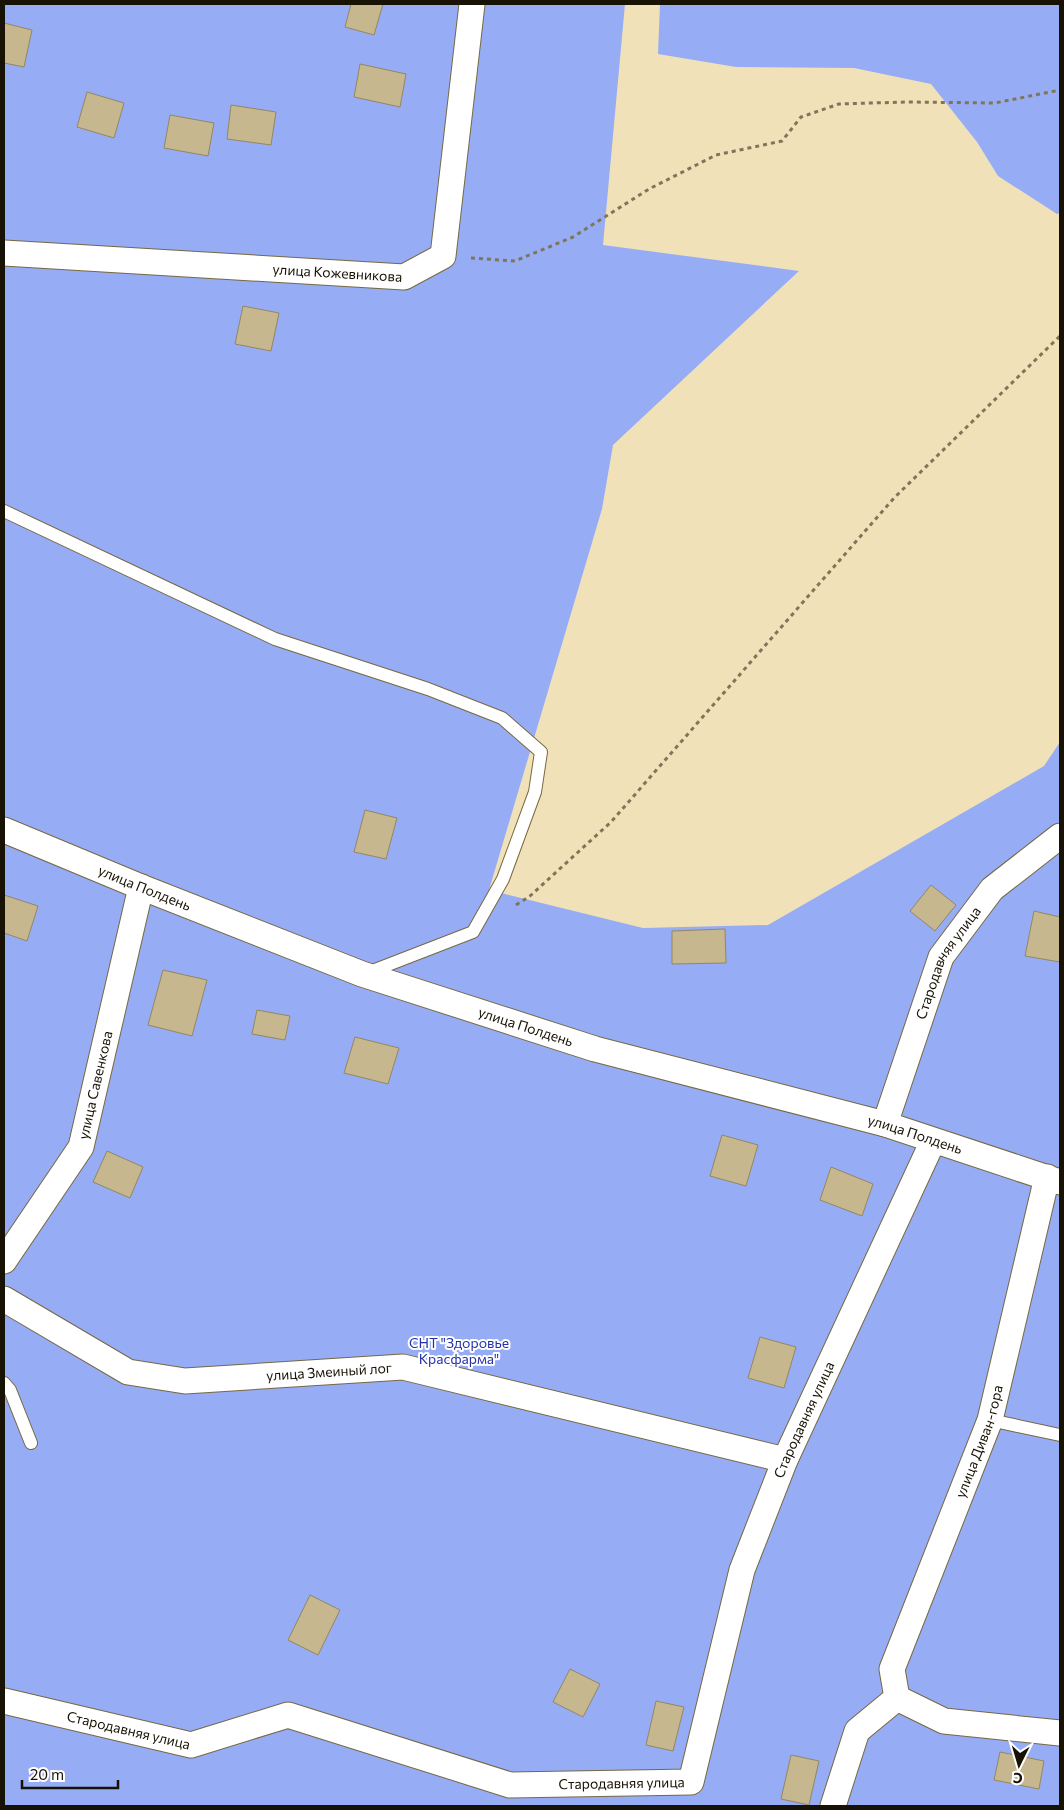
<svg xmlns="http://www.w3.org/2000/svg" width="1064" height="1810" viewBox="0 0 1064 1810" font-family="Commissioner,sans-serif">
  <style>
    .green { fill: #96adf6 }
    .building { fill: #c6b78e; stroke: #95865f }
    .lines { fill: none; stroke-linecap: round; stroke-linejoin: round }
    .lane-casing { stroke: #766842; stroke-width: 14 }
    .street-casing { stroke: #766842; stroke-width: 27 }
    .path { stroke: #7f755a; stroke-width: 3; stroke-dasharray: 4 4; stroke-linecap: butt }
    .lane { stroke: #fff; stroke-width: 12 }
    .street { stroke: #fff; stroke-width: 25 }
    .labels { text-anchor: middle; stroke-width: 4; stroke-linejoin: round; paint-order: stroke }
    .street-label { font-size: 14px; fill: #181204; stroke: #fff }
    .park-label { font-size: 14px; fill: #2531a9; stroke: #fff }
  </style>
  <rect width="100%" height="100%" fill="#f1e1b8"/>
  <!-- green -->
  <path class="green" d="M4 4H625L603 245 799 271 613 445 602 509 489 890 643 928 768 925 1044 766 1060 742V1806H4Z
    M660 4H1060V213L1057 214 998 176 977 142 931 84 854 68 736 67 658 54Z"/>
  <!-- building -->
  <path class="building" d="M351 4H383L374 35 345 27Z
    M4 23 32 30 24 67 4 63Z
    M360 64 406 74 400 107 354 97Z
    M87 92 124 103 114 138 77 127Z
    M231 105 276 112 271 145 227 139Z
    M170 115 214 123 208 156 164 148Z
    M243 306 279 313 271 351 235 344Z
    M365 810 397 818 386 859 354 852Z
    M931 885 956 905 935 931 910 911Z
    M4 895 38 906 27 941 4 933Z
    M1034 911 1060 917V962L1025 956Z
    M725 929 726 963 672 964V931Z
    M163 970 207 980 192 1036 148 1025Z
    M257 1010 290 1016 285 1040 252 1034Z
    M355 1037 399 1048 388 1084 344 1073Z
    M722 1135 758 1145 746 1186 710 1176Z
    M107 1151 143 1167 130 1198 93 1182Z
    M831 1167 873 1184 862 1216 820 1200Z
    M760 1337 796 1347 784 1388 748 1378Z
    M310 1595 340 1610 318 1655 288 1640Z
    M570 1669 600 1684 583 1717 553 1702Z
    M656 1701 684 1707 673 1751 646 1745Z
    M1000 1752 1044 1761 1039 1789 994 1780Z
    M791 1755 819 1761 809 1805 781 1799Z"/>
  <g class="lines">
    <defs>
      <path id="lane" d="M4 511 275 639 428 689 502 718 541 752 535 792 503 879 473 932 367 973
        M4 1383 10 1390 31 1443
        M990 1420 1060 1435"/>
      <g id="street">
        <path id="s1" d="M4 253 404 277 443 256 472 4"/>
        <path id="s2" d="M4 830 141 887 362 974 595 1049 885 1124 1060 1182"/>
        <path id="s3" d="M885 1124 941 957 992 889 1060 836"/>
        <path id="s4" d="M4 1261 81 1147 141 887"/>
        <path id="s5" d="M4 1299 128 1372 185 1381 403 1367 785 1460"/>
        <path d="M897 1698 944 1721 1060 1733"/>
        <path id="s6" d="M4 1701 191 1745 288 1715 510 1785 691 1782 742 1570 785 1460 933 1141"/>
        <path id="s7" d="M833 1806 857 1731 897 1698 892 1669 990 1420 1047 1177"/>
      </g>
    </defs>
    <!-- lane casing -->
    <use href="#lane" class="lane-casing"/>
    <!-- street casing -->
    <use href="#street" class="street-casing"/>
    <!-- path -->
    <path class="path" d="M471 258 515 261 573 237 649 189 716 155 782 141 801 117 839 104 906 102 995 103 1060 90
      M516 905 530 896 611 822 894 498 1060 336"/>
    <!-- lane -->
    <use href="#lane" class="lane"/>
    <!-- street -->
    <use href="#street" class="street"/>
  </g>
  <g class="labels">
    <!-- street labels -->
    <g class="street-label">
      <text dy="5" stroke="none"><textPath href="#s1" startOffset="334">улица Кожевникова</textPath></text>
      <text dy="5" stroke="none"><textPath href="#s2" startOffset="152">улица Полдень</textPath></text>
      <text dy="5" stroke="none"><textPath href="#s3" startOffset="174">Стародавняя улица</textPath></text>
      <text dy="5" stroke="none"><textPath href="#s2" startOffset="558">улица Полдень</textPath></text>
      <text dy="5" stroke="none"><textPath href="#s4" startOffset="201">улица Савенкова</textPath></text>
      <text dy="5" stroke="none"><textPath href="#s2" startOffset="962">улица Полдень</textPath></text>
      <text dy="5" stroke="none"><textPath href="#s5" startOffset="346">улица Змеиный лог</textPath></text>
      <text dy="5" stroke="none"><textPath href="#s6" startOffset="1088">Стародавняя улица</textPath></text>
      <text dy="5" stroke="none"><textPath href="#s7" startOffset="404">улица Диван-гора</textPath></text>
      <text dy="5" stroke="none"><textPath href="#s6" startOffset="128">Стародавняя улица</textPath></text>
      <text dy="5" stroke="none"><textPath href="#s6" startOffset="638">Стародавняя улица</textPath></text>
    </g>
    <!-- park labels -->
    <g class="park-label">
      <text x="459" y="1348">СНТ "Здоровье<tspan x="459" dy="16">Красфарма"</tspan></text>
    </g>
  </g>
  <!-- border -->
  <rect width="1064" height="1810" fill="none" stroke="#181204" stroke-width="10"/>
  <!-- north arrow -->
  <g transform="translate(1019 1765) rotate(185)" stroke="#ffffff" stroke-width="4" paint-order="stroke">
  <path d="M0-4L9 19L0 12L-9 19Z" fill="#181204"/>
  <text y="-8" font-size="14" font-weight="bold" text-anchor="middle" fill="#181204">С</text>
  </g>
  <!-- scale -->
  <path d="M22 1780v8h96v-8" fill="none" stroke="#181204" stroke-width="2.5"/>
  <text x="30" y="1780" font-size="15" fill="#181204" stroke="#ffffff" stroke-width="4" paint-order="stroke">20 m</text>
</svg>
